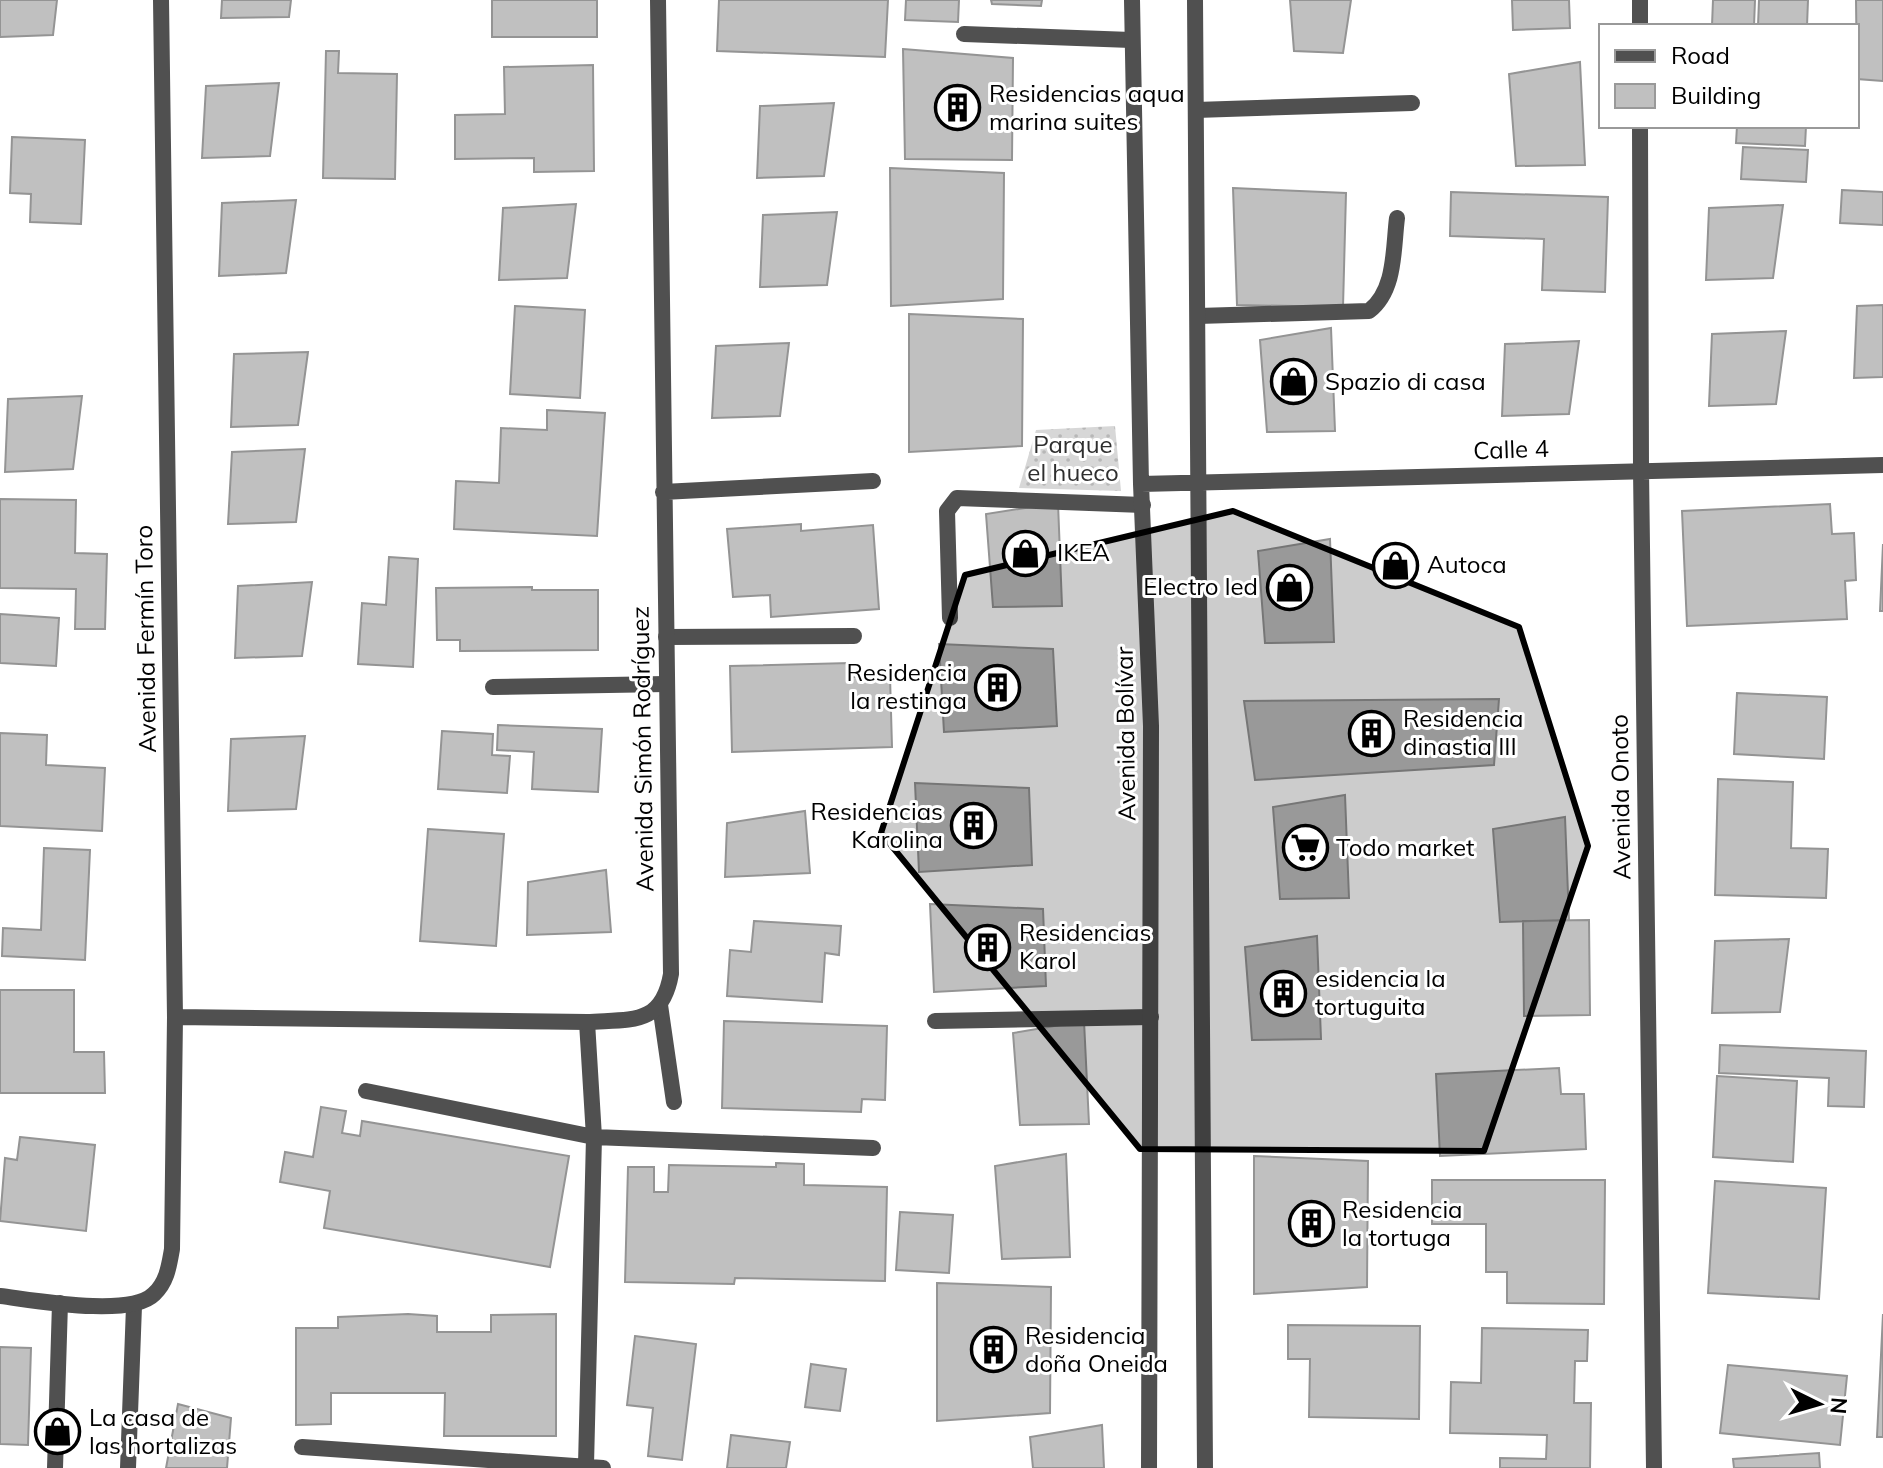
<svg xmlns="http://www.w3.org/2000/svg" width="1883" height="1468" viewBox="0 0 1883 1468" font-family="Mulish,sans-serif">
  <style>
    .park { fill: url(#park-dots) }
    .building { fill: #c0c0c0; stroke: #949494; stroke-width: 2 }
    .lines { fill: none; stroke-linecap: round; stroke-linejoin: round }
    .lane { stroke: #505050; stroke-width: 16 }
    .street { stroke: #505050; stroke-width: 16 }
    .marked { fill: #000; fill-opacity: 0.2; stroke: #000; stroke-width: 6; stroke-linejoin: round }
    .labels { text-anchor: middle; stroke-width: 6; stroke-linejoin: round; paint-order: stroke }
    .poi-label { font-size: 24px; fill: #000; stroke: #fff; text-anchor: start }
    .park-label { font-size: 24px; fill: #2e2e2e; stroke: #fff }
    .street-label { font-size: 24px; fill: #000; stroke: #fff }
  </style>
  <defs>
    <pattern id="park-dots" width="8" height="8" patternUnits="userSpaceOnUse" patternTransform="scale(2)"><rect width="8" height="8" fill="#d7d7d7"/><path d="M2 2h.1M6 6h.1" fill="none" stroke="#b7b7b7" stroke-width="1.8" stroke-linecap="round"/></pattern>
  </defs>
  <rect width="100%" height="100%" fill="#fff"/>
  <!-- park -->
  <path class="park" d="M1115 426 1121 491 1019 488 1036 430Z"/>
  <!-- building -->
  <path class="building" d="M0 0H57L53 35 0 37Z
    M222 0H291L289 17 221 18Z
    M492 0H597V37H492Z
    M719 0H888L885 57 717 51Z
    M906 0H959L958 22 905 20Z
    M991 0H1042L1041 6 992 4Z
    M1290 0H1351L1343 53 1294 51Z
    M1512 0H1569L1570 28 1513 30Z
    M1713 0H1755L1754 26H1712Z
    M1759 0H1808L1807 26H1758Z
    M1856 0H1883V81L1857 79Z
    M903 49 1013 58 1012 160 905 159Z
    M326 51H339L338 73 397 74 395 179 323 178Z
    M1580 62 1585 165 1516 166 1509 74Z
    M593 65 594 171 534 172V158L455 159V115L505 114 504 67Z
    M279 83 270 156 202 158 206 86Z
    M834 103 824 176 757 178 760 106Z
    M1737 126H1806L1805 146 1736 143Z
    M12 137 85 140 81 224 30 222 31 194 10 193Z
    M1743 147 1808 150 1806 182 1741 179Z
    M890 168 1004 173 1003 299 891 306Z
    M1233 188 1346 193 1343 307 1237 305Z
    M1842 190 1883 192V225L1840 223Z
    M1451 192 1608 197 1605 292 1542 290 1544 239 1450 236Z
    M296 200 286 273 219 276 222 203Z
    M576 204 567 278 499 280 503 208Z
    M1783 205 1773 278 1706 280 1709 208Z
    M837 212 827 285 760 287 763 215Z
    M1883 305V377L1854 378 1857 306Z
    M515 306 585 310 580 398 510 394Z
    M909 314 1023 319 1022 446 909 452Z
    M1331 328 1335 431 1267 432 1260 340Z
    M1786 331 1776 404 1709 406 1712 334Z
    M1579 341 1569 414 1502 416 1505 344Z
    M789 343 780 416 712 418 716 346Z
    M308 352 298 425 231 427 234 354Z
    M82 396 73 469 5 472 8 399Z
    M547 410 605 413 597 536 454 529 456 481 499 483 501 428 547 430Z
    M305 449 296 522 228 524 232 452Z
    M0 499 76 500 75 553 107 554 105 629H75L76 589 0 588Z
    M1058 503 1062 606 993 607 986 514Z
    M1830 504 1832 534 1854 533 1856 580 1845 581 1847 619 1687 626 1682 511Z
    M801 524V531L873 525 879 609 771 617 770 595 733 597 727 529Z
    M1330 539 1334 642 1265 643 1258 551Z
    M1883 544V611H1880Z
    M389 557 418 559 413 667 358 664 362 603 386 605Z
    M312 582 302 656 235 658 238 586Z
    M532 587V590H598V650L460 651V640H437L436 588Z
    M0 614 59 618 56 666 0 663Z
    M939 644 1053 649 1057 726 944 732Z
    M850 663 851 677 890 676 892 747 732 752 730 666Z
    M1737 693 1827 697 1824 759 1734 754Z
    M1499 699 1494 765 1255 780 1244 701Z
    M498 725 602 729 598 792 532 789 534 752 497 750Z
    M442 731 493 734 492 755 510 756 507 793 438 789Z
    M0 733 47 735 46 765 105 768 102 831 0 826Z
    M305 736 296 809 228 811 231 739Z
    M1718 779 1793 782 1791 848 1828 849 1826 898 1715 895Z
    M915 783 1029 788 1032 865 919 872Z
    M1345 795 1349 898 1280 899 1273 807Z
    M805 811 810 873 725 877 727 823Z
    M1565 817 1569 920 1500 922 1493 829Z
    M428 829 504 834 496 946 420 941Z
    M44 848 90 850 85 960 2 956 3 928 41 930Z
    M606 870 611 932 527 935 528 882Z
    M930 904 1043 909 1046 986 934 992Z
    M1589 920 1590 1015 1524 1016 1523 921Z
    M754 921 841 926 839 955 825 953 822 1002 727 996 730 950 751 952Z
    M1317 936 1321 1039 1252 1040 1245 947Z
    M1789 939 1780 1012 1712 1013 1715 941Z
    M0 990H74V1052H104L105 1093H0Z
    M724 1021 887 1026 885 1100 862 1099 861 1112 722 1108Z
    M1084 1021 1089 1124 1020 1125 1013 1033Z
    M1720 1045 1866 1051 1864 1107 1828 1106 1829 1078 1719 1073Z
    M1559 1068 1561 1094H1584L1586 1149 1440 1156 1436 1074Z
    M1717 1076 1797 1081 1793 1162 1713 1157Z
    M321 1107 346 1111 342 1133 360 1136 362 1121 569 1156 550 1267 324 1228 330 1191 280 1182 285 1152 313 1157Z
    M20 1137 95 1145 86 1231 0 1221 5 1158 17 1160Z
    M1066 1154 1070 1257 1002 1259 995 1166Z
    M1254 1156 1368 1161 1367 1287 1254 1294Z
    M776 1163 804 1164V1185L887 1187 885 1281 735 1278 734 1284 625 1282 628 1167H654V1192H668L669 1165 776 1167Z
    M1432 1180H1605L1604 1304 1507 1303V1272H1486V1224H1432Z
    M1715 1181 1826 1188 1819 1299 1708 1293Z
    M900 1212 953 1215 949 1273 896 1270Z
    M937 1283 1051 1287 1050 1413 937 1421Z
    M408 1314 437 1316V1332H491V1315L556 1314V1436H444L445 1393H331V1424L296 1425V1328H338V1317Z
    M1883 1314V1437H1877Z
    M1288 1325 1420 1326 1419 1419 1309 1417 1310 1359H1288Z
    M1482 1328 1588 1330 1587 1361H1575L1574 1403H1591L1590 1468H1500V1458L1546 1459 1547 1435 1450 1433 1451 1382 1481 1383Z
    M635 1336 696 1344 682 1460 648 1456 653 1408 627 1405Z
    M0 1347 31 1348 28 1445 0 1444Z
    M811 1364 846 1369 840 1411 805 1407Z
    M1728 1365 1847 1376 1840 1445 1720 1433Z
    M178 1404 231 1418 227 1468H166Z
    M1102 1425 1104 1468H1033L1030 1437Z
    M731 1435 790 1442 786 1468H727Z
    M1819 1453 1820 1468H1734L1733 1459Z"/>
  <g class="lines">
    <!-- lane -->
    <path class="lane" d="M964 34 1131 40
      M1196 110 1412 103
      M1198 316 1369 311C1396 290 1393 249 1397 218
      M950 618 947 511 957 498 1143 505
      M666 637 854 636
      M493 687 666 684
      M660 1005 674 1102
      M935 1021 1151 1017
      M366 1091 594 1137 873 1148
      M302 1447 603 1468
      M586 1465 594 1137 587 1022
      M55 1468 60 1303
      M128 1468 134 1306"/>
    <!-- street -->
    <path class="street" d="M1132 0 1141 484 1151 726 1149 1468
      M1195 0 1205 1468
      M1640 0V26
      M1640 126 1641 470 1654 1468
      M1141 484 1883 465
      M663 492 873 481
      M175 1017 587 1022C631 1019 662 1026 671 974L658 0
      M0 1296C33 1300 130 1318 154 1294 167 1282 169 1266 172 1249L175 1017 161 0"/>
  </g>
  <!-- marked area -->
  <path class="marked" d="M1233 511 1519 627 1588 846 1484 1151 1140 1149 881 833 965 575Z"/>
  <!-- icons -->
  <defs>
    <symbol id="building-ring" viewBox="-11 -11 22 22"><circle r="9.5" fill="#fff" stroke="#000" stroke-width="1.5"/><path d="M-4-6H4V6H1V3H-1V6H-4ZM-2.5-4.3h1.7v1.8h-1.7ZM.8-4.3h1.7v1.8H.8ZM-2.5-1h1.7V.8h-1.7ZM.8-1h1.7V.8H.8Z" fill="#000"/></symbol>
    <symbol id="shop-ring" viewBox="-11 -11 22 22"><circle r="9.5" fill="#fff" stroke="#000" stroke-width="1.5"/><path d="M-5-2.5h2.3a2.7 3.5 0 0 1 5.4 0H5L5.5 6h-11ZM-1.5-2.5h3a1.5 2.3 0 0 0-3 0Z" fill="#000"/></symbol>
    <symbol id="supermarket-ring" viewBox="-11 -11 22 22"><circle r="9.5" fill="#fff" stroke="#000" stroke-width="1.5"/><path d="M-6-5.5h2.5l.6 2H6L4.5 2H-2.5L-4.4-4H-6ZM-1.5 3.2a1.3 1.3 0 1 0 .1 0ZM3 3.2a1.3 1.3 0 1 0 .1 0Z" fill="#000"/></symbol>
  </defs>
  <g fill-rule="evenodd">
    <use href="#building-ring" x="932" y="82" width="51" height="51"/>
    <use href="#shop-ring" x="1268" y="356" width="51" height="51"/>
    <use href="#shop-ring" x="1000" y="528" width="51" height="51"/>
    <use href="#shop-ring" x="1370" y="540" width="51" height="51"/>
    <use href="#shop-ring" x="1264" y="562" width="51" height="51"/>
    <use href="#building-ring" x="972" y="662" width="51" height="51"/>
    <use href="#building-ring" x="1346" y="708" width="51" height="51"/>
    <use href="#building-ring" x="948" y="800" width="51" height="51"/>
    <use href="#supermarket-ring" x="1280" y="822" width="51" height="51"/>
    <use href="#building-ring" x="962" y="922" width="51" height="51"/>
    <use href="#building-ring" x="1258" y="968" width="51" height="51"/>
    <use href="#building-ring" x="1286" y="1198" width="51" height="51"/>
    <use href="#building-ring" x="968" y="1324" width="51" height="51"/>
    <use href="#shop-ring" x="32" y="1406" width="51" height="51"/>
  </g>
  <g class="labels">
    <!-- poi labels -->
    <g class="poi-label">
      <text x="989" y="102">Residencias aqua<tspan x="989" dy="28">marina suites</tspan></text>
      <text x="1325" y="390">Spazio di casa</text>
      <text x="1057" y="561">IKEA</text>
      <text x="1427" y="573">Autoca</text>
      <text x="1258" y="595" text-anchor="end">Electro led</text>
      <text x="967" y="681" text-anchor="end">Residencia<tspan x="967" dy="28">la restinga</tspan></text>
      <text x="1403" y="727">Residencia<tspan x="1403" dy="28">dinastia III</tspan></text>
      <text x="943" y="820" text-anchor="end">Residencias<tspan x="943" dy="28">Karolina</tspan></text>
      <text x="1336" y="856">Todo market</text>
      <text x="1019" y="941">Residencias<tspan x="1019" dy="28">Karol</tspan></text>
      <text x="1315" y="987">esidencia la<tspan x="1315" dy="28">tortuguita</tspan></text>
      <text x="1342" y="1218">Residencia<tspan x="1342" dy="28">la tortuga</tspan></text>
      <text x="1025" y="1344">Residencia<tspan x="1025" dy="28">doña Oneida</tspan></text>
      <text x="89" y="1426">La casa de<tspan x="89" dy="28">las hortalizas</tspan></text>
    </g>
    <!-- park labels -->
    <g class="park-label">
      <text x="1073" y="453">Parque<tspan x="1073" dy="28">el hueco</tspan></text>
    </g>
    <!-- street labels -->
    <g class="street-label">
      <text transform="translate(1511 450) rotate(-2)" y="8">Calle 4</text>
      <text transform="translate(146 639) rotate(-91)" y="8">Avenida Fermín Toro</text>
      <text transform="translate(1126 734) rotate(-91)" y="8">Avenida Bolívar</text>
      <text transform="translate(643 749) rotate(-91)" y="8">Avenida Simón Rodríguez</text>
      <text transform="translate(1621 797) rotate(-91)" y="8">Avenida Onoto</text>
    </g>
  </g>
  <!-- legend -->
  <rect x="1599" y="24" width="260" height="104" fill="#ffffff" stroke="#999999" stroke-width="2"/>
  <rect x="1615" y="50" width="40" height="12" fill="#505050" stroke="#999999" stroke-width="2"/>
  <text x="1671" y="64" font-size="24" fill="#000000">Road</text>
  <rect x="1615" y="84" width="40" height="24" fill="#c0c0c0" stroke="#999999" stroke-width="2"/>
  <text x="1671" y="104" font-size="24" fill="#000000">Building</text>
  <!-- north arrow -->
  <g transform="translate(1819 1404) rotate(95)" stroke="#ffffff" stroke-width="6" paint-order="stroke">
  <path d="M0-6L14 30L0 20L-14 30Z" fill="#000000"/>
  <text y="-12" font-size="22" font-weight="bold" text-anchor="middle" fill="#000000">N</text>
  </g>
</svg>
